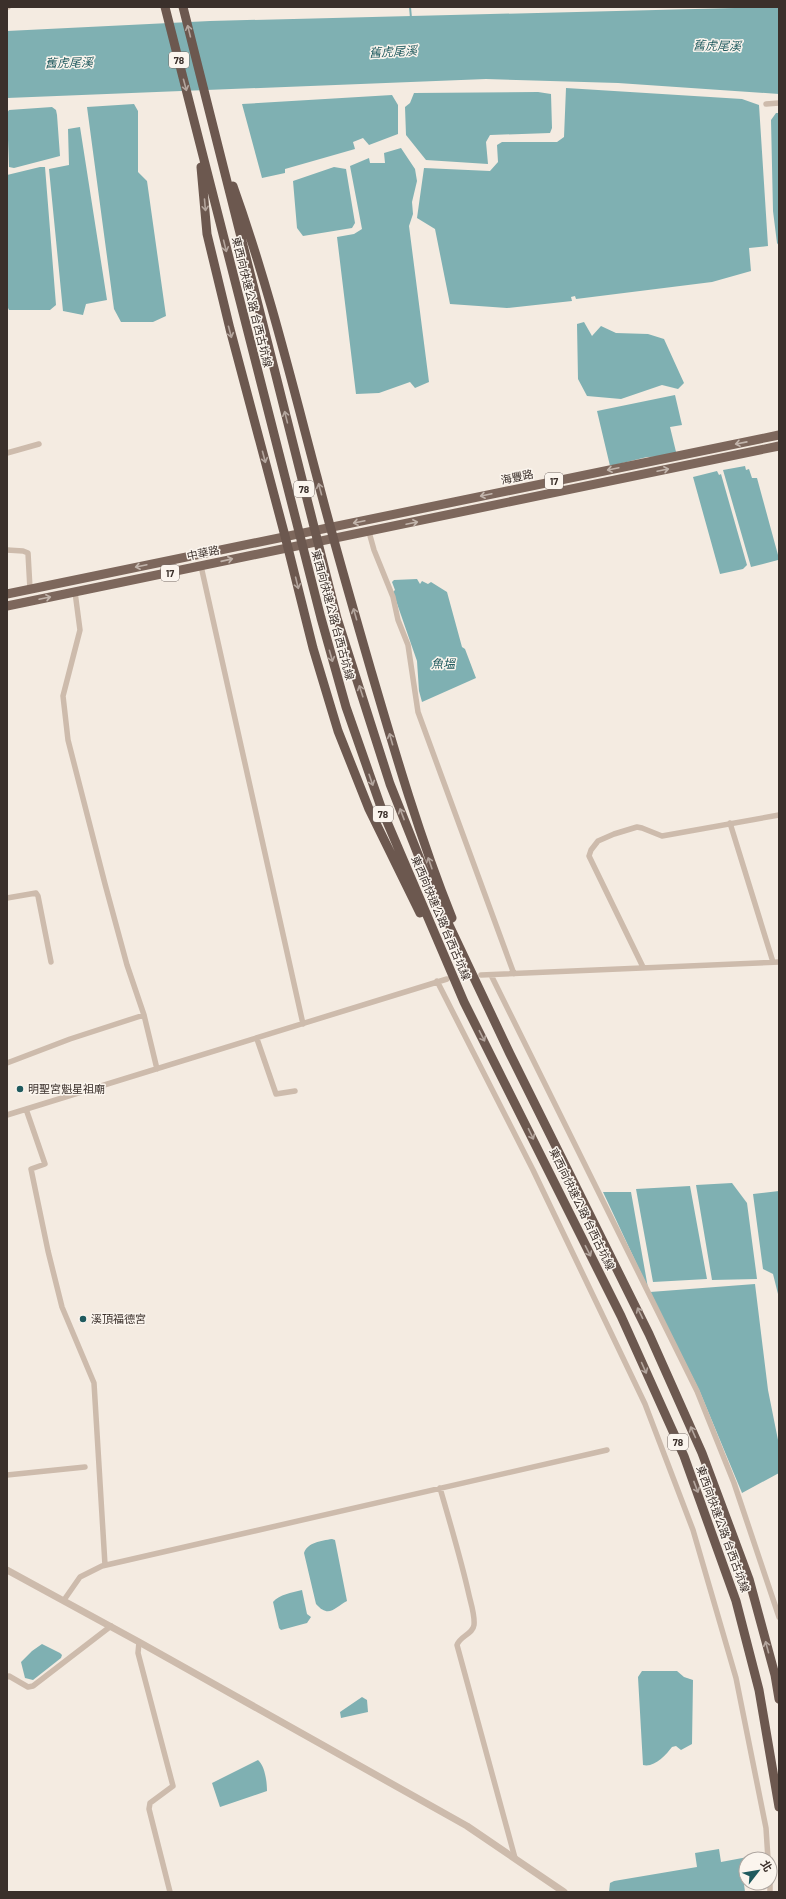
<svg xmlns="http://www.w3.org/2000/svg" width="786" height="1899" viewBox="0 0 786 1899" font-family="Barlow,'Noto Sans TC',sans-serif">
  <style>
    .water { fill: #7fb0b2 }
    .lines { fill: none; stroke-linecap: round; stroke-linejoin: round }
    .stream { stroke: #7fb0b2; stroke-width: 2 }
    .minor-tunnel { stroke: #cfc6bd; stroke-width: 5.5; stroke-dasharray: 5.5 3; stroke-linecap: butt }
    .minor { stroke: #cdbbac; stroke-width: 5.5 }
    .tertiary { stroke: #cdbbac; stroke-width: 7 }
    .primary { stroke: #7d675c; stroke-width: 9 }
    .trunk { stroke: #6c584f; stroke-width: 9 }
    .oneway { stroke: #b4a69e }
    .oneway2 { stroke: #c2b5ac }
    .poi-dot { fill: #1f5a5e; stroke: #fbf5ee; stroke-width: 1.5 }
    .labels { text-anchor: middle; stroke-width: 3; stroke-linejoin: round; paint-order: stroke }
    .shield { fill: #fbf5ee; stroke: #756b66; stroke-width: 1 }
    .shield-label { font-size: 10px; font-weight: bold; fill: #3b302b }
    .street-label { font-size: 11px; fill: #3b302b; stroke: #fbf5ee }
    .poi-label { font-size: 11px; fill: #3b302b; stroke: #fbf5ee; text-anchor: start }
    .water-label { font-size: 12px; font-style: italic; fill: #1f5a5e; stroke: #fbf5ee }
  </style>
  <rect width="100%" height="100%" fill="#f4ebe1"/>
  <!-- water -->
  <path class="water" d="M779 7V94L618 83 486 79 7 98V31L210 21Z
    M566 88 742 99 759 105 768 246 749 248 751 271 712 282 576 299 575 296 571 297 572 301 507 308 450 304 435 229 417 218 424 168 490 171 498 162 497 145 502 142H557L564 137Z
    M538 92 551 94 552 128 550 133 490 135 486 142 488 164 426 160 406 135 405 107 410 103 414 93Z
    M392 95 398 105V134L369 145 363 138 353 142 355 149 285 169V173L262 178 242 104Z
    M134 104 138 111V172L147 181 166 316 153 322H121L114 309 87 107Z
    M52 107 56 110 57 115 60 156 14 168 9 167 7 113 9 110Z
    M776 113H779V246L777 243 773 211 771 120Z
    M80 127 107 300 86 304 83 315 63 311 49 169 69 165 68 129Z
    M401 148 415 169 417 181 412 202 413 214 409 226 429 382 415 388 410 382 379 393 356 394 337 237 354 234 362 229 350 166 369 158 370 163H385L384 153Z
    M40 167H45L56 305 50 310H9L7 306V175Z
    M334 167 346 169 355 223 352 228 303 236 297 228 293 181Z
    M584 322 592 336 601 326 616 333 648 334 664 339 684 383 678 389 662 385 621 399 587 396 578 379 577 324Z
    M675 395 682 425 670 427 677 456 647 457 610 466 597 411Z
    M745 466 746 470 749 469 752 478H757L778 555V560L751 567 723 470Z
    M717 471 719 475 721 474 747 565 743 569 720 574 693 477Z
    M417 579 420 584 422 581 428 584 431 582 447 592 462 647 465 649 476 678 422 702 419 691 417 661 393 592 395 590 392 582 394 580Z
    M732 1183 747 1203 757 1279 712 1280 696 1185Z
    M690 1186 707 1279 653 1282 636 1189Z
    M779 1191V1298L773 1274 763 1269 753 1194Z
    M603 1192H631L648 1288Z
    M755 1284 768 1390 779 1445V1473L742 1493 700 1392 650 1292Z
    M332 1539 335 1540 347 1601C335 1607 329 1619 316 1604L304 1553C308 1542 321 1541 332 1539Z
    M302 1590 307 1614 311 1617 307 1623 281 1630 279 1628 273 1602C280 1594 291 1593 302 1590Z
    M42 1644 60 1653 62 1655 61 1658 33 1680 25 1678 21 1662 32 1651Z
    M642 1671H677L684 1677 693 1680 692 1744 681 1750 676 1746 672 1747C666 1755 654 1768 643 1765L638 1677Z
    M362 1697 367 1700 368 1712 341 1718 340 1712Z
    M258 1760C265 1766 267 1782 267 1791L220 1807 212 1783Z
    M719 1849 721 1862 753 1856 758 1858 746 1859V1876H743L745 1892H609L610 1883 614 1881 697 1867 695 1853Z"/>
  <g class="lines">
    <!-- stream -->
    <path class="stream" d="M410 7 411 18"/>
    <!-- minor-tunnel -->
    <path class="minor-tunnel" d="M451 978 475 976"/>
    <!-- minor -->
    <path class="minor" d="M7 7H8
      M766 104 779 103
      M7 453 39 444
      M369 532 374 550 393 597 398 620 408 645 418 712 514 974
      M7 550 23 551 28 553 30 589
      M201 566 303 1024
      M75 592 80 630 63 696 68 740 105 884 127 965 144 1015 157 1069
      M730 823 773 962
      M7 898 36 893 38 896 51 962
      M643 967 589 856 591 850 598 841 614 834 637 827 642 828 662 836 779 815
      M481 975 779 962
      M491 975 697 1391 734 1483 779 1617
      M437 981 533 1170 645 1404 693 1530 736 1678 766 1828 768 1859
      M257 1039 276 1094 295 1091
      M7 1063 70 1039 144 1015
      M26 1109 45 1164 31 1169 48 1251 62 1307 94 1383 105 1565
      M7 1115 447 979
      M7 1475 85 1467
      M440 1488C450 1523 461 1559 469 1595 471 1604 475 1615 474 1625 473 1634 460 1636 457 1645L515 1858
      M64 1600 80 1577 102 1566 607 1450
      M139 1642 138 1653 173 1786 150 1803 149 1809 170 1892
      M7 1677 9 1676 28 1687 33 1686 111 1626
      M770 1883V1892"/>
    <!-- tertiary -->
    <path class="tertiary" d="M7 1570 139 1642 467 1826 564 1892"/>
    <!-- primary -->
    <path class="primary" d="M7 594 779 435
      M7 606 779 446"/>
    <!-- trunk -->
    <path class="trunk" d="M165 7 321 618 346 707 382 810 464 1002 621 1316 684 1456 736 1601 759 1690 779 1807
      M183 7 337 618 390 784 431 887 510 1054 649 1334 702 1453 749 1579 775 1675 779 1699
      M201 167 207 234 230 329 285 536 313 648 338 731 369 809 420 913
      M233 186C267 281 291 379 317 477 334 543 353 608 372 674 396 756 420 838 452 918"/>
  </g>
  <!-- one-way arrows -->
  <defs><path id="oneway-shaft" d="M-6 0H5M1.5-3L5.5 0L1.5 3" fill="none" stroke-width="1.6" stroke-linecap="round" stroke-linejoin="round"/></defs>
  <g class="oneway">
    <use href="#oneway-shaft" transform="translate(189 31) rotate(-104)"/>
    <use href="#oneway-shaft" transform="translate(185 85) rotate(75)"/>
    <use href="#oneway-shaft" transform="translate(205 205) rotate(85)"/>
    <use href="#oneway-shaft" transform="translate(225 246) rotate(76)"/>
    <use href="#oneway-shaft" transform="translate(230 332) rotate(75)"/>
    <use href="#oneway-shaft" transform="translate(286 417) rotate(-104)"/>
    <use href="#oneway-shaft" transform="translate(264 457) rotate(75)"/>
    <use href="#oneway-shaft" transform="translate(320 489) rotate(-105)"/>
    <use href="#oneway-shaft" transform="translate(297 583) rotate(76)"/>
    <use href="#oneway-shaft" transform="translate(355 614) rotate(-106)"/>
    <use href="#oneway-shaft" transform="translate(331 656) rotate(74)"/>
    <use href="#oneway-shaft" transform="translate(361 691) rotate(-108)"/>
    <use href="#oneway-shaft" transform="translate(391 739) rotate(-106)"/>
    <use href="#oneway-shaft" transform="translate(371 780) rotate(71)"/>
    <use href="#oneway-shaft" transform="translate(402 814) rotate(-111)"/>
    <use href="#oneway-shaft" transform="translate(430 863) rotate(-109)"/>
    <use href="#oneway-shaft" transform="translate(482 1036) rotate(63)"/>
    <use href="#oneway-shaft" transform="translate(531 1134) rotate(64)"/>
    <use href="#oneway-shaft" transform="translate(588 1251) rotate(63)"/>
    <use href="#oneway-shaft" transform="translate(640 1313) rotate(-116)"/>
    <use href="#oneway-shaft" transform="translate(644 1368) rotate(66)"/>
    <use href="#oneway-shaft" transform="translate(693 1432) rotate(-114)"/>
    <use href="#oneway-shaft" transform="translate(696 1487) rotate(69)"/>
    <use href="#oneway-shaft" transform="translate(767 1647) rotate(-105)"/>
  </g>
  <g class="oneway2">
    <use href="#oneway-shaft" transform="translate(741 443) rotate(169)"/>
    <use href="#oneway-shaft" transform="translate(613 469) rotate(168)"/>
    <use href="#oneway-shaft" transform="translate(663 470) rotate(-12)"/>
    <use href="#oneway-shaft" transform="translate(486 495) rotate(168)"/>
    <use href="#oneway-shaft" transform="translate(359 522) rotate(168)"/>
    <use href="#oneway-shaft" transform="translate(412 523) rotate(-12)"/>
    <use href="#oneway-shaft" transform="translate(227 560) rotate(-13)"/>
    <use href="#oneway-shaft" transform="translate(141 566) rotate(168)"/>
    <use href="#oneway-shaft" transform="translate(45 598) rotate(-12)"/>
  </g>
  <!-- markers -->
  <g class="poi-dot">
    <circle cx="20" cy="1089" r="4"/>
    <circle cx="83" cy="1319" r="4"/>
  </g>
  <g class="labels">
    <!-- shield labels -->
    <g class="shield">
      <rect x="169" y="52" width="20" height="16" rx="3"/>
      <rect x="545" y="473" width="18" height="16" rx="3"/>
      <rect x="294" y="481" width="20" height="16" rx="3"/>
      <rect x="161" y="565" width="18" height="16" rx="3"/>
      <rect x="373" y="806" width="20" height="16" rx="3"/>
      <rect x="668" y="1434" width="20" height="16" rx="3"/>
    </g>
    <g class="shield-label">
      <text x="179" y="64">78</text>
      <text x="554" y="485">17</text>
      <text x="304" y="493">78</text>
      <text x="170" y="577">17</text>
      <text x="383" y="818">78</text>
      <text x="678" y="1446">78</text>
    </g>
    <!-- street labels -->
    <g class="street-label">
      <text transform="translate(252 302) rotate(76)" y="4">東西向快速公路 台西古坑線</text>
      <text transform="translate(517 477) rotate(-12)" y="4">海豐路</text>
      <text transform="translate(203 553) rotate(-12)" y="4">中華路</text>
      <text transform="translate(333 615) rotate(75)" y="4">東西向快速公路 台西古坑線</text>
      <text transform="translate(441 918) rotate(67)" y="4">東西向快速公路 台西古坑線</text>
      <text transform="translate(582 1209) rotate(64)" y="4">東西向快速公路 台西古坑線</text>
      <text transform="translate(723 1529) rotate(70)" y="4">東西向快速公路 台西古坑線</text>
    </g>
    <!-- poi labels -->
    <g class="poi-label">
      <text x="28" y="1093">明聖宮魁星祖廟</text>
      <text x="91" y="1323">溪頂福德宮</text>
    </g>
    <!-- water labels -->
    <g class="water-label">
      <text transform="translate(717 46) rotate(1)" y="4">舊虎尾溪</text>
      <text transform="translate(393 52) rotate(-3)" y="4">舊虎尾溪</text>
      <text transform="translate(69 63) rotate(-1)" y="4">舊虎尾溪</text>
      <text x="443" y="668">魚塭</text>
    </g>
  </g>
  <!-- border -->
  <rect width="786" height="1899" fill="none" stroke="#3b302b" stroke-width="16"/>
  <!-- north arrow -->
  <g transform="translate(758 1871) rotate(59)"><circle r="19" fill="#fbf5ee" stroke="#aea6a0"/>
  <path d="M0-3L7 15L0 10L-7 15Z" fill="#1f5a5e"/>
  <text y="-6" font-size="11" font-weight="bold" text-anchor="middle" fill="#3b302b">北</text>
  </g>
</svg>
